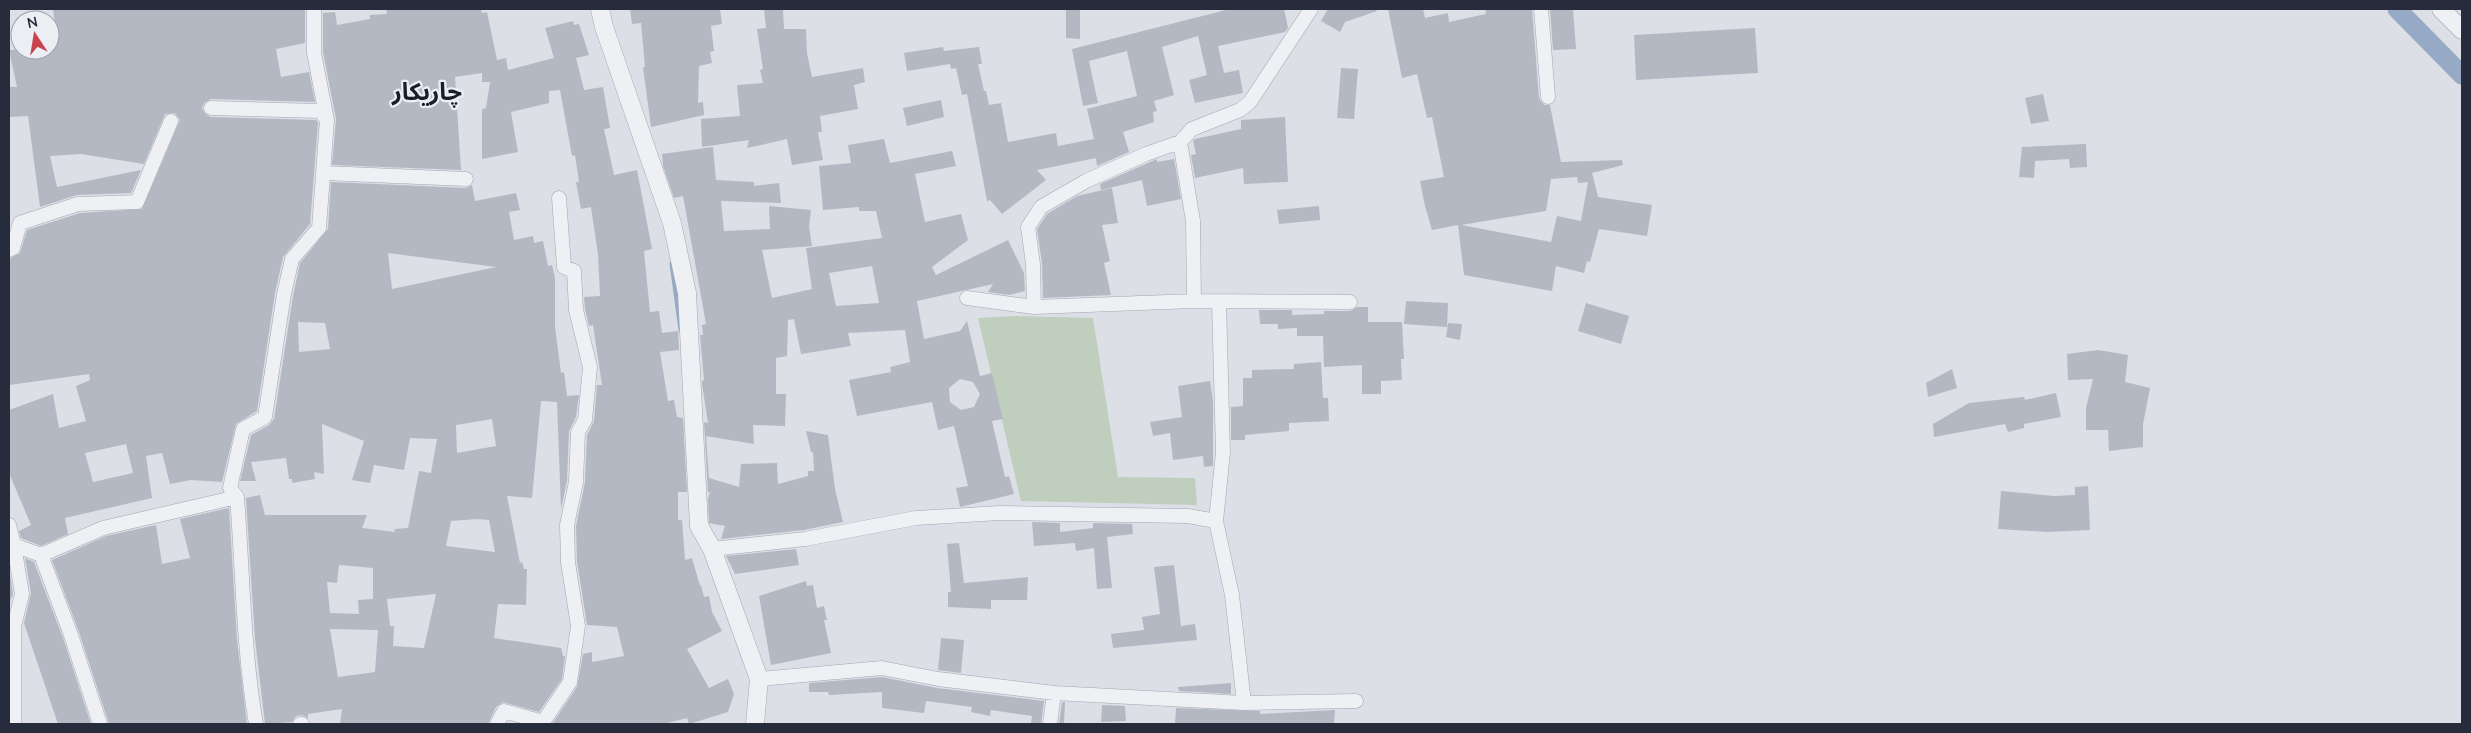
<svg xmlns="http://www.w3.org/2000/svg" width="2471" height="733" viewBox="0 0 2471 733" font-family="'Nunito Sans','Noto Sans Arabic',sans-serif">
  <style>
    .green { fill: #c0cfbd }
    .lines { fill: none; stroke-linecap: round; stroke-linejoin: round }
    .stream { stroke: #97aac5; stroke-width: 5 }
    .canal { stroke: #97aac5; stroke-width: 19 }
    .building { fill: #b3b8c2; fill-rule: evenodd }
    .minor-casing { stroke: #a2a6af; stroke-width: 15 }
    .tertiary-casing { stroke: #a2a6af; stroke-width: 19 }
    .minor { stroke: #eef0f4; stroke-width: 14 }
    .tertiary { stroke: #eef0f4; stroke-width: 18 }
    .labels { text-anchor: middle; stroke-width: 4.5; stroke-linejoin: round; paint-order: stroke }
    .town-label { font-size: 24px; font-weight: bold; fill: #191e2c; stroke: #ebeef3 }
  </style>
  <rect width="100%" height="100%" fill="#dcdfe6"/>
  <!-- green -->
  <path class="green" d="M1014 316 1093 318 1118 477 1195 478 1197 505 1021 501 978 318Z"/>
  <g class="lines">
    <!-- stream -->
    <path class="stream" d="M672 264 681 330"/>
    <!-- canal -->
    <path class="canal" d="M2397 9 2462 75"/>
  </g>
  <!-- building -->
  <path class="building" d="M53 9H305V43L276 49 281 77 309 72 315 102 211 99 204 103 202 108 206 115 211 117 316 120 318 123 310 224 283 257 275 293 257 411 236 424 222 482 191 480 170 484 162 453 146 456 152 498 65 518 68 534 41 546 21 538 19 531 31 525 9 473V410L53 394 59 428 86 421 76 386 90 380 89 374 9 385V259L20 253 27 230 80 213 142 209 180 120 175 113 165 114 144 164 81 154 50 156 57 187 141 170 131 193 77 195 40 207 28 116 9 117V87H17L9 50H50V32L56 31ZM126 444 133 473 93 482 85 453Z
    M386 9H481L482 13 487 12 497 60 506 58 508 70 554 58 545 28 573 21 574 25 579 24 589 55 576 58 584 90 603 87 610 128 604 129 614 175 637 170 652 249 644 251 650 312 659 311 662 333 678 331 679 350 660 352 668 401 674 400 677 417 683 418 687 492H678V520H682L685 560 692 558 700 586 701 585 704 597 709 596 712 612 722 631 687 649 709 688 728 679 734 694 728 712 689 724 687 718 663 724H552L577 687 583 654 592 652V662L624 656 617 627 587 625 577 561 576 526 585 482 587 435 594 421 597 385H602L593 325 589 326 585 309 584 297 600 296 598 254 591 207 581 209 576 182H579L575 155 572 156 560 90 549 91V103L511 112 518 152 482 159V109L486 108 490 82H482V73L455 77 461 170 332 165 336 119 323 52V13L335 12 337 25 370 19V15L387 14Z
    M630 9H720L722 24 711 26 714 51 710 52 712 63 699 66 698 103 703 102 704 115 651 127 643 67H645L641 23 632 24Z
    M764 9H783L784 29H806L807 53 812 77 863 68 865 82 854 85 858 109 820 116 822 132H818L823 160 792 165 787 139 747 148 749 140 702 147 701 119 740 116 737 85 763 83 760 70 763 69 757 29 766 28Z
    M1066 9H1080V39L1066 38Z
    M1230 9H1284L1288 28 1285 32 1218 46 1224 73 1239 70 1243 93 1195 103 1189 80 1207 75 1198 36 1162 47 1174 95 1154 101 1157 111 1153 112 1154 122 1123 132 1129 152 1097 166 1096 158 1037 170 1046 180 1002 214 990 200 987 201 967 94 962 95 956 68 951 69 950 64 907 71 904 53 943 47 944 51 979 47 982 64H978L984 91H986L989 105 1001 103 1008 142 1056 133 1058 146 1094 139 1087 109 1137 96 1127 51 1089 61 1098 103 1083 106 1072 49Z
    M1328 9H1376L1377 11 1345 22 1340 32 1321 21Z
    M1388 9H1423L1425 18 1448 13 1449 22 1486 14 1485 9H1532L1539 98 1544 105H1550L1561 162 1622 160 1623 165 1592 173 1598 197 1652 205 1647 236 1599 229 1590 262 1587 261 1584 273 1556 266 1552 291 1464 275 1458 225 1432 230 1425 206 1420 181 1444 177 1432 117 1427 118 1417 74 1402 78ZM1577 177 1578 183 1588 182 1581 221 1557 216 1551 242 1461 225 1546 211 1551 179Z
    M1550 9H1573L1576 49 1553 50Z
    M1755 28 1758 73 1636 80 1634 35Z
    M1341 68 1358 69 1354 119 1337 118Z
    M2043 94 2049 121 2031 124 2025 98Z
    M941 100 944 117 907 126 903 108Z
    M1285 117 1288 182 1244 184 1243 168 1195 178 1191 155 1196 154 1193 141 1195 139 1241 129V120Z
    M884 139 890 163 952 151 956 166 915 174 925 222 961 214 968 240 932 267 936 275 1008 240 1024 273 1025 291 1009 295 988 292 993 284 917 301 924 339 960 331 967 321 980 376 992 373 1003 419 992 421 1005 477 1009 476 1014 494 960 507 956 488 968 486 954 426 938 430 932 402 857 416 849 380 891 372 890 367 910 362 905 330 848 333 851 346 801 354 794 319 788 320 787 356 776 358V394H786L785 426 753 425 754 444 706 436 709 478 739 487 741 464 777 463 778 484 808 476V471H814L813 452H811L806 431 828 435 835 489 843 522 804 530 721 539 725 526 709 523 708 499 710 492H708L704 422 708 423 702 384V381L704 380 700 335H703L702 325 706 324 683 196 674 198 663 166 662 154 713 147 716 180 754 182V186L779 183 781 203 721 201 724 231 770 229 769 206 811 210 809 227 812 246 762 250 772 298 812 289 806 248 882 238 876 211H859V207L823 210 819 166 851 163 848 145ZM872 266 879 303 836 306 829 273ZM960 379 973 382 980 394 974 407 961 410 950 402 949 388Z
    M2086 144 2087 167 2070 168 2069 159 2035 161 2034 178 2019 177 2022 147Z
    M1157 159V162L1174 159 1181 199 1147 206 1142 180 1101 190 1100 184Z
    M331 182 466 188 472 185 475 201 516 193 520 210 509 212 514 240 533 236 534 243 543 241 548 266 552 265 555 278V327L561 373 564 372 567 396 579 395 576 417 569 431 567 481 561 509 557 402 541 401 532 498 507 496 520 563 522 562 524 569H527L526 605 498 604 494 638 561 648 563 656H565L562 679 539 712 503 702 496 707 488 724H340L342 709 308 714V718L302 715 296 716 292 722 265 724 255 639 246 498 260 495 265 515H367L362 528 395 532 394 529 408 528 419 471 431 473 437 439 410 438 404 470 374 465 370 483 352 480 364 441 322 424 324 474 314 472 315 479 292 483V479H289L286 458 251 462 256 481H240L251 435 269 425 274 419 293 296 300 263 328 229ZM388 253 496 267 392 289ZM298 322 325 323 330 349 299 352ZM492 419 496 446 457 453 456 425ZM477 519 489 520 495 552 446 546 451 521ZM339 565 373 568V599L358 600 359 614 330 613 327 582 337 583ZM436 594 424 648 393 646 394 626H390L387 599ZM330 629 378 630 375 672 338 677Z
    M1112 188 1118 223 1102 225 1110 261 1104 263 1111 295 1043 298 1042 263 1037 229 1047 214 1077 196Z
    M1319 206 1320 220 1279 224 1277 210Z
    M1406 301 1448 303 1447 327 1404 324Z
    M1586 303 1629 316 1621 344 1578 331Z
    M1357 307H1368V322H1402L1404 359H1401L1402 380 1381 381V394H1362V365L1324 367 1323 336H1297V328L1278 329V324H1260L1259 310H1292V315L1324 314V311H1350Z
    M1448 323 1462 324 1460 340 1446 337Z
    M2098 350 2128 355 2125 382 2150 388 2143 424V447L2109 451 2108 430H2086V408L2093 379 2068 380 2067 354Z
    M1321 362 1323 398H1328L1329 421 1289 423V431L1245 435V440H1231V407L1243 406V378H1252V370L1294 369V364Z
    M1952 369 1957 388 1928 397 1926 383Z
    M1210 381 1213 401V466L1204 467 1203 456 1173 460 1170 433 1153 436 1150 422 1182 417 1178 386Z
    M2056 393 2061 417 2024 424V428L2008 432 2005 424 1934 437 1933 424 1969 403 2024 397 2025 400Z
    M2088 486 2090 530 2048 532 1998 529 2001 491 2054 496 2075 495V487Z
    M229 508 237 640 247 724H109L79 632 52 560 106 536 156 525 162 564 190 558 180 519Z
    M1032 522 1060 523V532L1093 528V523L1132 524 1133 534 1107 537 1112 588 1097 589 1094 548 1076 551 1075 543 1034 546Z
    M959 543 964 583 1028 577 1027 600H991V609L948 607V592H951L947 544Z
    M796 549 799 565 735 574 726 556Z
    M25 558 34 562 63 638 91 724H58L24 623 31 593Z
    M1174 565 1181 626 1195 624 1197 640 1113 648 1111 634 1144 630 1142 617 1160 614 1154 567Z
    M9 567 13 594 9 604Z
    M806 581 807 586 813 585 817 608 824 606 827 620H824L831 653 771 665 759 596Z
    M941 638 964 640 961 673 938 670Z
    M882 677 937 688 1044 701 1041 724H1031L1032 716 991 710 990 716 971 712 972 707 926 701 924 713 882 708V692L829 695 828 692H809V683Z
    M1231 683V694L1179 691 1178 687Z
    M1062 702H1065L1064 724H1059Z
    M1102 705 1125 706 1126 721 1101 722Z
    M1176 708 1260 711V714L1335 710 1334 724H1175Z"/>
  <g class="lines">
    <defs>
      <path id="minor" d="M1541 9 1548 97
        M211 108 320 111 327 120
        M324 173 466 179
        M9 250 13 248 20 223 78 204 137 202 171 121
        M967 298 1034 307 1194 301 1350 302
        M1194 301 1193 221 1180 142 1192 129 1240 110 1250 102 1311 9
        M1034 307 1033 264 1028 227 1041 207 1086 181 1146 154 1180 142
        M1216 521 1223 452 1219 302
        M9 525 14 545 41 555 71 635 100 724
        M712 549 805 539 916 518 1000 513 1188 516 1216 521 1232 595 1244 703
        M41 555 103 528 237 497
        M759 679 882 668 938 679 1054 693 1244 703 1356 701
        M14 724V626L22 594 14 545
        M256 724C243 649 243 573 237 497L230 488 243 429 265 417 284 294 292 259 319 228 327 120 314 53V9
        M300 724H302
        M497 724 504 711 543 722 570 682 578 626 568 562 567 525 576 482 578 432 585 420 590 367 576 310 574 271 564 267 559 198
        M1050 724 1054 693"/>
      <path id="tertiary" d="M600 9 604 27 672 223 687 293 699 526 712 549 759 679 755 724
        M2441 9 2462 30"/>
    </defs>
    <!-- minor casing -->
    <use href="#minor" class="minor-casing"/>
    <!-- tertiary casing -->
    <use href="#tertiary" class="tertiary-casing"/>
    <!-- minor -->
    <use href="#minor" class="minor"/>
    <!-- tertiary -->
    <use href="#tertiary" class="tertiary"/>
  </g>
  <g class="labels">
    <!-- town labels -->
    <g class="town-label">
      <text x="427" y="100">چاریکار</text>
    </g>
  </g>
  <!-- border -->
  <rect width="2471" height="733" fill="none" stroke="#262c3b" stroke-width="20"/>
  <!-- north arrow -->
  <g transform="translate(35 35) rotate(348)"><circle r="24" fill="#ebeef3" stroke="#9ca0a9"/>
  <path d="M0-4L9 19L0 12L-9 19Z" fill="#c8434d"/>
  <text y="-8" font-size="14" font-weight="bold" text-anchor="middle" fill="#262c3b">N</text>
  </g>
</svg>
